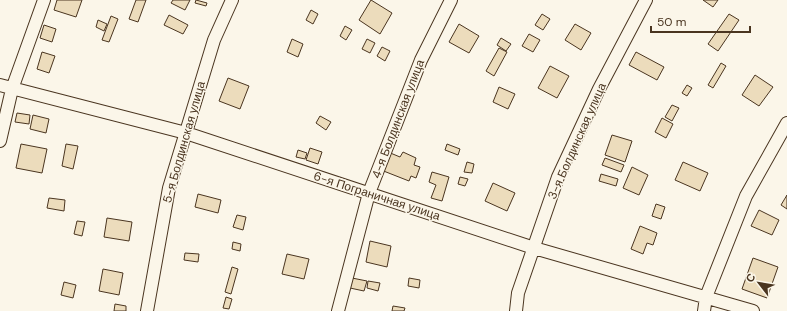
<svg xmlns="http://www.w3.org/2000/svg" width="787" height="311" viewBox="0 0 787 311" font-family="'DM Sans',sans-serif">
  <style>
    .building { fill: #ecdcbc; stroke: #4a3520 }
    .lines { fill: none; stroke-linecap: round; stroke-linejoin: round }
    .minor-casing { stroke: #4a3520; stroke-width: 14 }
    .minor { stroke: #fbf6e9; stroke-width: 12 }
    .labels { text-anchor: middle; stroke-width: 3; stroke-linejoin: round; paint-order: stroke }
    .street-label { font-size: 12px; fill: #4a3520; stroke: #fbf6e9 }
  </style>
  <rect width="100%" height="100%" fill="#fbf6e9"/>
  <!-- building -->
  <path class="building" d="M57 0H82L76 17 54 10Z
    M136 0H146L138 22 129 19Z
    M173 0H190L185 10 171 3Z
    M196 0 207 3 206 6 195 3Z
    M371 0 392 13 380 34 359 20Z
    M703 0H718L713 7Z
    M311 10 318 14 313 24 306 20Z
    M542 14 550 19 543 30 535 25Z
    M729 14 739 20 718 51 708 44Z
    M169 15 188 25 183 34 164 25Z
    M111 16 118 19 109 42 102 40Z
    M98 20 107 24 104 31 96 27Z
    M459 24 479 36 469 53 449 42Z
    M575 24 591 33 581 50 565 40Z
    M44 25 56 29 52 42 40 38Z
    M345 26 352 30 346 40 340 36Z
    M529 34 540 40 533 52 522 46Z
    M501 38 511 44 506 51 497 45Z
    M292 39 303 44 298 57 287 52Z
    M367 39 375 43 370 53 362 49Z
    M382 47 390 51 385 61 377 56Z
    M499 48 507 52 494 76 486 71Z
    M42 52 55 56 49 73 37 69Z
    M636 52 664 67 657 80 629 65Z
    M721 63 726 66 713 88 708 85Z
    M550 66 569 76 557 98 538 88Z
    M755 75 773 87 759 106 742 95Z
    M228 78 249 86 240 109 219 101Z
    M687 85 692 88 687 96 682 93Z
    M499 87 515 94 508 109 493 102Z
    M672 105 679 108 672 121 665 117Z
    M17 113 30 115 29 124 15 122Z
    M33 115 49 119 46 133 30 129Z
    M320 116 331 122 326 130 316 123Z
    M662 118 673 124 666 138 655 132Z
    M612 135 632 141 625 162 605 155Z
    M21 144 47 149 42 173 16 168Z
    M66 144 78 146 73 169 62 166Z
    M447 144 460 149 458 155 445 150Z
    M310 148 322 152 318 164 306 160Z
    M298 150 307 153 305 159 296 157Z
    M388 152 400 157 403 152 416 158 414 165 420 167 416 178 411 176 409 181 381 170Z
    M605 158 624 165 621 172 602 165Z
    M467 162 474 164 472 173 464 172Z
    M683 162 708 173 700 191 675 180Z
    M632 167 648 175 639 195 623 188Z
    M432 172 449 177 442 201 431 198 436 185 429 182Z
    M601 174 618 179 616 186 599 181Z
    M460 177 468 179 465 186 458 184Z
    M493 183 515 193 507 211 485 201Z
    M198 194 221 200 218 213 195 207Z
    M787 195V209L781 205Z
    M49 198 65 200 64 211 47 208Z
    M656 204 665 207 661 219 652 216Z
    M759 210 779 220 772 235 751 226Z
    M237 215 246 217 243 230 233 227Z
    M107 218 132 222 129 241 104 237Z
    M77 221 85 222 82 236 74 234Z
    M640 226 657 233 653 245 647 243 643 254 631 249Z
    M370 241 391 246 387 267 366 262Z
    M233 242 241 244 240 251 232 249Z
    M185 253 199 254 198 262 184 260Z
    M287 254 309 259 304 279 282 274Z
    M753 258 778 267 767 298 742 289Z
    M232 267 238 269 231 294 225 292Z
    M103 269 123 273 119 295 99 291Z
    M352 278 367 281 364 291 350 288Z
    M409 278 420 280 419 288 408 286Z
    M368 281 380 283 378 291 367 288Z
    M64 282 76 285 73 298 61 295Z
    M226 297 232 299 229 309 223 308Z
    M115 304 126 306V311H114Z
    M393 306 405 308 404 311H392Z"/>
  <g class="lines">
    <defs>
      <path id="minor" d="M0 85 186 133 534 248 753 311
        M0 141 12 89 44 0
        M147 311 169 188 214 40 232 0
        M338 311 369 193 421 60 451 0
        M516 311 518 293 558 177 599 89 646 0
        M704 311 706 297 746 196 787 123"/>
    </defs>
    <!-- minor casing -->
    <use href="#minor" class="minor-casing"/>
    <!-- minor -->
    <use href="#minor" class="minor"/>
  </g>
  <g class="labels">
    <!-- street labels -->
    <g class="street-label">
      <text transform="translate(398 119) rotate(-69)" y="4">4-я Болдинская улица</text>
      <text transform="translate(577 141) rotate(-66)" y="4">3-я Болдинская улица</text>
      <text transform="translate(184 142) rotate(-74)" y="4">5-я Болдинская улица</text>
      <text transform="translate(377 196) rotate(18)" y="4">6-я Пограничная улица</text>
    </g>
  </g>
  <!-- north arrow -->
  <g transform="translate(759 283) rotate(301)" stroke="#fbf6e9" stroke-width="3" paint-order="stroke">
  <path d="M0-3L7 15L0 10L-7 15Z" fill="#4a3520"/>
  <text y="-6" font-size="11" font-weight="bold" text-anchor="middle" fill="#4a3520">С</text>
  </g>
  <!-- scale -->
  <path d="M651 26v6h99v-6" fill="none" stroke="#4a3520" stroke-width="2"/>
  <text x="657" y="26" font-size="12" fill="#4a3520" stroke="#fbf6e9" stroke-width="3" paint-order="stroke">50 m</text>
</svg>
